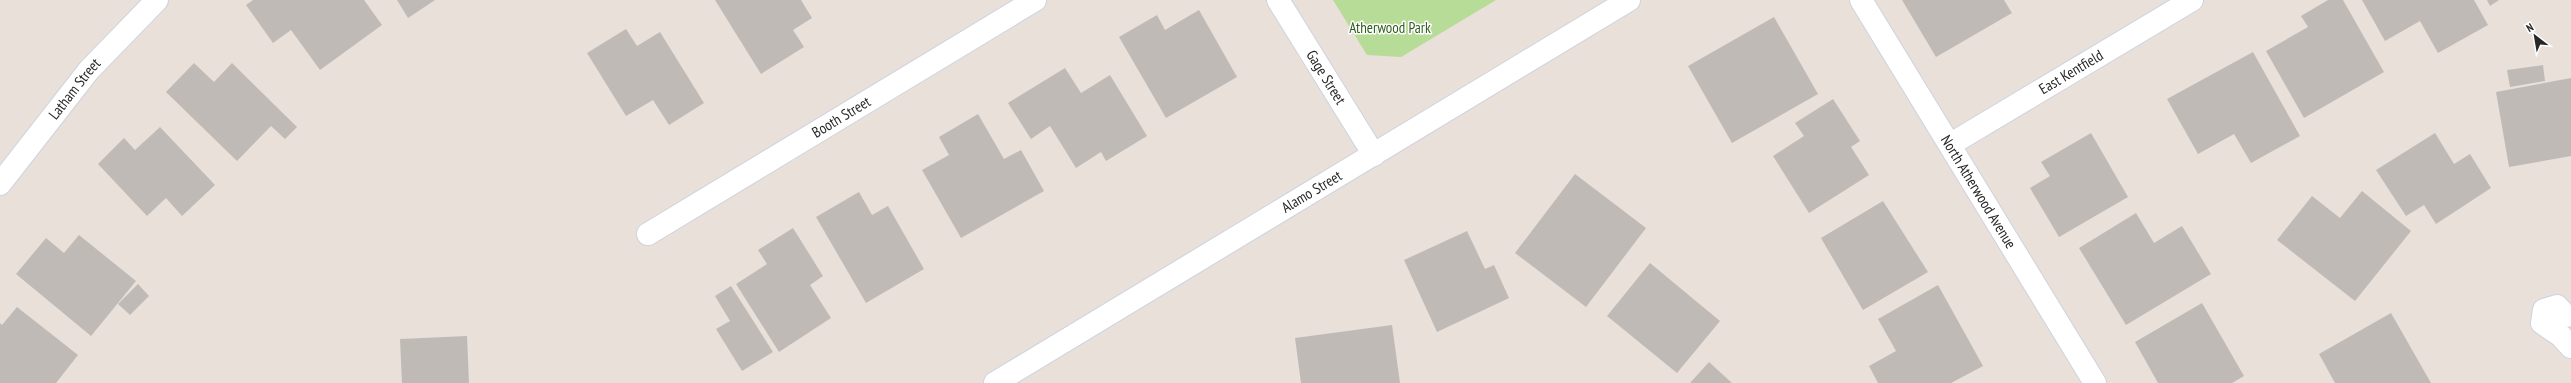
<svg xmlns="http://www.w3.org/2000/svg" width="2571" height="383" viewBox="0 0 2571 383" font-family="'PT Sans Narrow',sans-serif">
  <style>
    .green { fill: #b7dc98 }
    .building { fill: #c0bab6 }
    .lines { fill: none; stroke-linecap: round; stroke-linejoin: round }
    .minor-casing { stroke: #ced3df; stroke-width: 24 }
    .secondary-casing { stroke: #ced3df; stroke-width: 24 }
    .minor { stroke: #fff; stroke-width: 22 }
    .secondary { stroke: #fff; stroke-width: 22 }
    .labels { text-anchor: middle; stroke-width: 3; stroke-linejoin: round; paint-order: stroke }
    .park-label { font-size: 15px; fill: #325c1e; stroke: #fff }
    .street-label { font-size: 15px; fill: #272727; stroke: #fff }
  </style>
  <rect width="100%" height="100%" fill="#e8e0d9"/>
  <!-- green -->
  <path class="green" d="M1333 0H1496L1401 57 1367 55Z"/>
  <!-- building -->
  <path class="building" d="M253 0H364L382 25 320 70 291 30 273 43 246 5Z
    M397 0H435L408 18Z
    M715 0H801L812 18 793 30 804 47 761 74Z
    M1902 0H2004L2012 13 1936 57Z
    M2328 0H2343L2384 72 2304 118 2266 51 2308 27 2301 16Z
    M2362 0H2474L2488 25 2438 53 2420 21 2385 41Z
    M2487 0H2499L2490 6Z
    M1199 10 1237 77 1166 118 1119 37 1157 15 1165 30Z
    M1774 17 1818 94 1732 143 1688 66Z
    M626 29 637 46 660 32 704 103 669 125 653 100 626 116 587 53Z
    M2253 52 2300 136 2251 163 2234 134 2198 154 2167 99Z
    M194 63 214 82 232 63 297 127 285 139 271 126 237 161 166 92Z
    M2543 65 2545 81 2510 87 2507 70Z
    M1065 68 1081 93 1110 75 1147 136 1106 161 1101 152 1076 168 1050 126 1031 139 1008 103Z
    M2571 78V156L2509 167 2496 92Z
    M1833 99 1860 141 1851 147 1869 175 1809 213 1773 156 1804 136 1795 123Z
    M978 114 1004 159 1021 150 1044 191 961 238 922 170 949 155 939 137Z
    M160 127 215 185 182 216 166 198 147 216 98 164 124 138 135 150Z
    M2091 133 2128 197 2059 237 2030 188 2050 176 2041 162Z
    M2435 133 2454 164 2470 154 2491 188 2436 224 2424 205 2406 216 2376 170Z
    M1575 174 1646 228 1586 307 1515 253Z
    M2362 191 2411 231 2355 301 2277 240 2312 196 2340 218Z
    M859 192 872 215 888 206 924 269 866 303 816 217Z
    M1883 201 1928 272 1863 310 1821 238Z
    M2136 213 2154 243 2182 226 2211 274 2126 325 2079 248Z
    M793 228 823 276 810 285 831 318 779 352 736 284 767 264 758 250Z
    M1467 231 1485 269 1494 265 1509 298 1437 332 1404 260Z
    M79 235 136 281 91 336 16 274 46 238 64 253Z
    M1650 263 1720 321 1677 373 1607 316Z
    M138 284 149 296 130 315 118 304Z
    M1938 285 1983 366 1951 383H1878L1869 366 1896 351 1878 319Z
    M731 286 773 352 742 371 716 329 730 321 715 296Z
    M2202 303 2244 376 2232 383H2158L2135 342Z
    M17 307 78 355 56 383H0V323L2 325Z
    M2391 313 2431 383H2335L2319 354Z
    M1392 325 1400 383H1301L1295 338Z
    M467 336 469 383H402L400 339Z
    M1709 362 1732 383H1690Z"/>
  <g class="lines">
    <defs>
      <g id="minor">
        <path id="s1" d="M1278 0 1374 155"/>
        <path id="s2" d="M1861 0 2095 383"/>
        <path id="s3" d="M1951 144 2192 0"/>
        <path id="s4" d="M0 184 89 70 157 0"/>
        <path id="s5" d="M648 234 1035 0"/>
        <path d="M2566 316 2557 306 2544 310 2542 323 2561 336 2571 347"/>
      </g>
      <g id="secondary">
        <path id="s6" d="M995 383 1629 0"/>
      </g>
    </defs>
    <!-- minor casing -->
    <use href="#minor" class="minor-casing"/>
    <!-- secondary casing -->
    <use href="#secondary" class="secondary-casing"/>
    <!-- minor -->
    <use href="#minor" class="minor"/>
    <!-- secondary -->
    <use href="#secondary" class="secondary"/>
  </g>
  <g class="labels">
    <!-- park labels -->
    <g class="park-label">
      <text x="1390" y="33">Atherwood Park</text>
    </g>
    <!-- street labels -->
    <g class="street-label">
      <text dy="5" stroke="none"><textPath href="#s3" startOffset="140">East Kentfield</textPath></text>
      <text dy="5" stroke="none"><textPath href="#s1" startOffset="91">Gage Street</textPath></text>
      <text dy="5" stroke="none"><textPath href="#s4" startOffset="121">Latham Street</textPath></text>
      <text dy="5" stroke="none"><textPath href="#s5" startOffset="226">Booth Street</textPath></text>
      <text dy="5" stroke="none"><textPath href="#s2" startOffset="225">North Atherwood Avenue</textPath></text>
      <text dy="5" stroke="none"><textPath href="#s6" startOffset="370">Alamo Street</textPath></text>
    </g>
  </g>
  <!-- north arrow -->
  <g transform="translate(2535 36) rotate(329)" stroke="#ffffff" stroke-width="3" paint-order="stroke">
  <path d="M0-3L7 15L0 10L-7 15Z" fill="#272727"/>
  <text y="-6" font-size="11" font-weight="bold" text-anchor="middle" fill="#272727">N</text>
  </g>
</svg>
